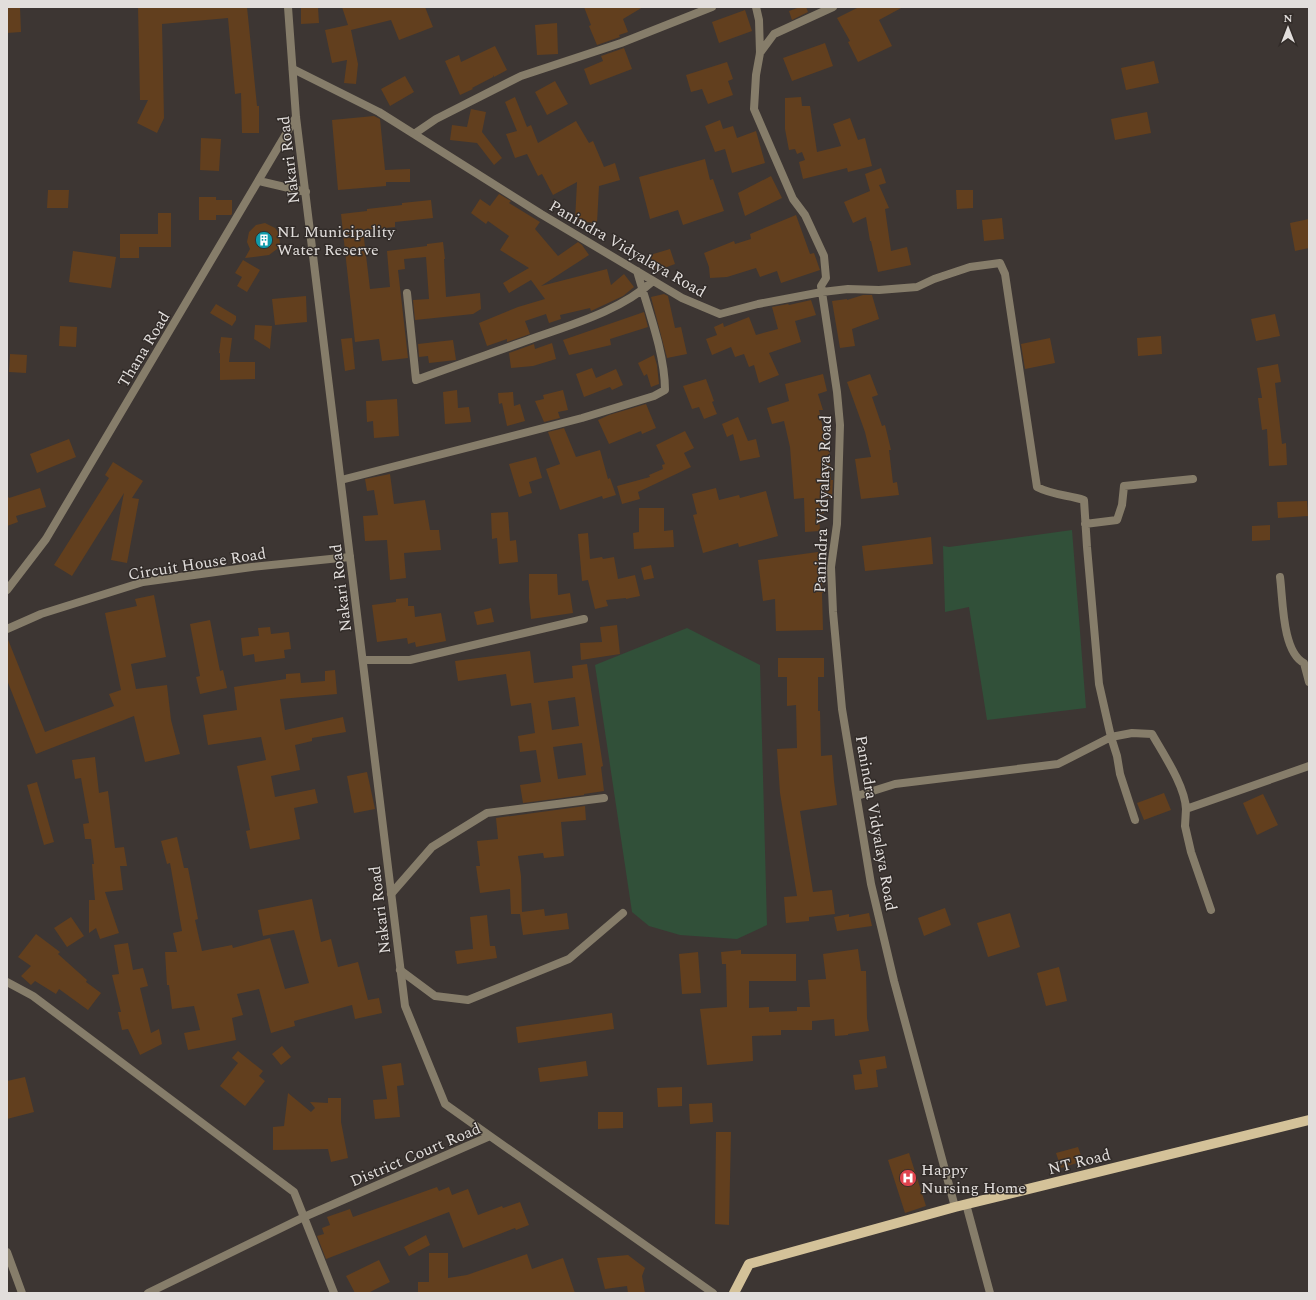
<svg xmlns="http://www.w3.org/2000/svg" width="1316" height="1300" viewBox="0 0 1316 1300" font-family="Spectral,serif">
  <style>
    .green { fill: #315039 }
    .building { fill: #623f1e; fill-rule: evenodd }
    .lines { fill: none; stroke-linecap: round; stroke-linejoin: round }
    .minor { stroke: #867d6a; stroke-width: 8 }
    .tertiary { stroke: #867d6a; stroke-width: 8 }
    .primary { stroke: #d4c299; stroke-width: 10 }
    .labels { text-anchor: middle; stroke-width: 3; stroke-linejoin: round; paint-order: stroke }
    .street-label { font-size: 16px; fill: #e2dedc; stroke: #322c29 }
    .poi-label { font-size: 16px; fill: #e2dedc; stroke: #322c29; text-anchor: start }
  </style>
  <rect width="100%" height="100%" fill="#3d3633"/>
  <!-- green -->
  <path class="green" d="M1072 530 1086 708 987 720 969 607 945 612 943 546 949 547Z
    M687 628 760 665 767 925 737 939 680 935 649 926 632 912 595 665Z"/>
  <!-- building -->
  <path class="building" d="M7 7H20L21 32 7 33Z
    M138 7H247L257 106H259V133H242L241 93 235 94 228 18 162 24 164 118 157 133 137 123 148 100H140Z
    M301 7H318L319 23 301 24Z
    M342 7H425L433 27 399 40 391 20 351 30 358 64 356 84 344 83 347 60 332 63 325 30 348 25Z
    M584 7H643L623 19 628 32 619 35 620 37 597 45 589 26 591 25Z
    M800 7H806L808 12 792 20 789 11Z
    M859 7H903L879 20 892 46 858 62 848 42 850 41 837 18Z
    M745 10 752 31 719 43 712 22Z
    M557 23 558 54 537 55 535 25Z
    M825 43 833 66 792 81 783 58Z
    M495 46 507 70 494 77 493 75V77L472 88 473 89 460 95 445 61 459 55 461 62Z
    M624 48 632 69 590 85 584 69 603 61 601 56Z
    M1154 61 1159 83 1126 90 1121 68Z
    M727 62 733 79 728 81 733 95 708 104 702 89 691 92 686 75Z
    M405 76 414 92 390 106 381 89Z
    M555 81 568 104 547 115 535 92Z
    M515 97 527 127 531 125 538 143 576 121 589 143 593 141 604 167 615 163 620 180 599 186 597 223 575 221 577 182 553 195 542 174 538 176 527 154 515 158 506 134 517 131 505 102Z
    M801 97 802 106H810L817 152 841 146 833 124 850 118 858 140 865 138 872 166 848 172 847 168 803 179 799 162 805 160 802 152 797 154 795 149 789 150 785 129V98Z
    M471 109 486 112 482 132 502 158 494 165 477 143 450 140 452 125 467 127Z
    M1147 112 1151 133 1115 140 1111 119Z
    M374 116 380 119 385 170 410 169V182H386V186L338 190 332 120Z
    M720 120 723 129 733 126 737 138 756 131 765 163 732 173 725 149 715 152 705 126Z
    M201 138 221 139 219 171 200 170Z
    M705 159 710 180 713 179 724 211 683 225 678 210 650 219 639 177Z
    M881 168 886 183 879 185 889 208 885 209 891 251 907 247 911 265 878 272 871 241H870L866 217 853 223 844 202 870 191 865 174Z
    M771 176 782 198 745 216 738 193Z
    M48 190H69L68 208H47Z
    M956 190H973V208L957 209Z
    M499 194 511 201 509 203 540 222 535 229 558 256 578 242 582 245 589 255 541 286 607 269 611 285 624 274 634 287 623 296 591 311 590 308 560 315 561 319 549 323 546 314 525 321 530 334 507 342V339L487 346 479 323 518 307 545 299 531 280 509 293 503 283 529 268 500 250 509 236 488 221 486 224 471 213 480 199 490 206Z
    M199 197H216V200H232V214L231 215H216V220H199Z
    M431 200 433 218 395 222V227L363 230 370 289 390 287 387 251 427 246V244L443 242 445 259H444L446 297 480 293 481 309 473 314 415 320 413 300 429 299 426 257 404 259 405 269 398 270 408 358 382 361 379 339 355 342 341 214 367 211V209L402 205V203Z
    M158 213H171V247H139V258H120V234H158Z
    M796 215 810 254 814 253 820 270 781 283 777 271 760 277 756 268 727 277 710 278 709 267 704 253 734 241 735 244 751 239 750 234Z
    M1002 218 1004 239 984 241 982 220Z
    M1309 219V248L1295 251 1290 223Z
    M265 223 275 228 278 232 280 243 277 249 269 255 245 258 250 249 247 242 249 232 256 225Z
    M670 249 675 264 656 271 650 255Z
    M73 251 116 257 111 288 69 282Z
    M243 260 260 270 247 292 237 286 242 277 235 273Z
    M664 294 668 296 675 328 681 327 687 354 667 358 651 297Z
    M863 295H872L879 319 852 329 855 346 840 348 832 301 847 299V300Z
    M306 296 307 322 275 325 272 299Z
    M811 300 816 315 795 321 801 342 769 353 779 375 759 383 754 365 749 367 744 354 735 357 731 347 712 355 706 339 717 335 714 327 723 323 724 327 749 317 756 335 778 329 772 307 788 304 789 305Z
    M216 304 236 316V320L232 326 210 313Z
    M644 312 648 327 610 339 611 345 569 355 563 340Z
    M1275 314 1280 336 1256 341 1251 319Z
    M255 325 272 326 270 349 254 339Z
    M60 326 77 327 76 347 59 346Z
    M1161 336 1162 354 1138 356 1137 338Z
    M221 337 232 338 229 362H255V379L220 380V353H219Z
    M352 338 355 369 345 371 341 339Z
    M1050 338 1055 363 1025 369 1021 344Z
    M453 340 456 360 429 363 428 356 419 357 418 344Z
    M552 343 556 359 533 366 511 368 509 353 534 344 535 349Z
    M10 354 27 355 26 373 9 372Z
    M654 355 657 365 659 384 651 387 647 374 644 376 638 363Z
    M1278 364 1281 382 1275 383 1282 444 1286 443 1287 465 1269 466 1267 429 1262 430 1258 398H1262L1257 368Z
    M592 368 596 378 616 369 623 385 612 390 610 387 584 397 576 374Z
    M823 374 827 391 818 394 823 410H819L826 444H829L831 480H833L832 497 824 498V513L819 514 820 531 805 532 804 498 794 499 790 447 784 421 772 424 767 408 789 401 785 384Z
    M870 374 878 395 872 397 882 426 885 425 891 450H889L893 483 897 482 899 495 861 499 855 459 871 457 865 432 847 382Z
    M706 379 714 401 712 402 717 414 704 419 699 407 692 409 683 386Z
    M457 390 458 408 469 407 471 422 445 424 443 392Z
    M563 390 568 410 558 412 560 418 544 422 535 401 544 399 543 395Z
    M513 392 514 406 520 404 525 421 507 426 502 403 499 404 498 393Z
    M397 399 399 436 374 438 373 421 367 422 366 401Z
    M646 404 656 428 642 434 641 431 609 444 598 420 609 415Z
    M738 417 748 441 756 439 760 457 740 461 733 434 727 437 722 424Z
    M564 428 576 457 600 450 608 479 610 478 616 495 603 499 602 496 560 510 546 469 560 464 548 432Z
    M685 431 694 448 684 453 691 467 638 492 640 499 622 504 617 486 650 477 649 475 663 469 662 465 665 464 656 445Z
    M69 439 76 457 37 473 30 454Z
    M536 457 542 478 529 482 532 493 519 497 509 464Z
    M113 462 143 481 132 498 139 499 127 563 111 560 124 493 72 576 54 565 109 478 105 475Z
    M390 474 394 504 425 500 430 530H439L441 550 404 553 406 578 390 580 387 540 365 541 363 516 378 515 374 490 367 491 365 479Z
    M40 488 46 507 16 516 18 522 7 526V495L9 498Z
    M716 488 719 500 739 495 740 498 766 491 778 536 739 547 738 543 703 553 693 515 697 514 692 494Z
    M1307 501 1308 516 1278 518 1277 502Z
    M639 508H664V531L673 530 674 547 634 549 633 533 639 532Z
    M508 512 510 541 516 540 518 562 499 564 497 538 492 539 491 513Z
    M1270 525V540L1252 541V526Z
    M588 533 590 559 602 557 603 559 614 557 618 579 635 575 640 596 626 599V598L606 600 608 606 595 609 588 580 582 581 578 534Z
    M931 537 933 564 865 571 862 546Z
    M818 552 823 593H822L823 630 776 631 775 599 763 601 758 560Z
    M651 565 654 578 644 580 641 568Z
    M529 574H557L558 595 570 593 573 613 531 619 529 598Z
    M154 595 166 657 131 664 136 689 167 685 171 720 180 754 145 762 134 716 36 754 7 680V637L45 732 114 706 109 694 121 690 105 613 137 606 135 599Z
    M408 598V606H414L415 617 441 613 446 641 416 647 415 642 408 644 407 638 377 642 372 605 396 602V599Z
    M491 608 494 622 477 625 474 612Z
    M210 620 220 671 223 670 227 688 200 694 196 677 200 676 190 624Z
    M617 625 620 654 581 660 580 643 602 642 600 627Z
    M270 627 271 634 289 632 291 649 284 650 285 658 255 662 254 654 243 656 241 638 259 636 258 628Z
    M530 651 534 683 573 678 572 666 587 664 603 766 601 767 604 791 584 794V795L523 803 520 785 541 782 536 750 520 752 518 736 535 733 531 703 511 706 506 674 458 681 455 661ZM575 697 579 726 552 730 548 701ZM582 743 586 775 558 779 553 747Z
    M778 658H824V677H818V711H820L821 756 832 755 834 781 837 805 800 811 813 892 832 890 835 914 809 917V921L786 923 784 897 797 896 780 793 777 749 797 748 796 705 787 706V677H778Z
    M335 670 337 694 280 699 285 730 343 717 346 732 312 738V741L295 745 300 770 271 776 275 797 315 789 318 803 294 808 300 839 250 849 246 831 250 830 237 766 266 760 261 737 208 745 203 715 237 710 234 687 286 679V674L300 673 301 683 325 681V671Z
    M95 757 99 793 108 791 115 848 124 847 127 866H120L123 890 105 892 119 933 100 939 96 928 89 933V900H95L92 864H94L91 839H85L83 824 89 823 81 778 75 779 72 760Z
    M367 772 375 809 354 813 347 776Z
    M37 782 54 842 44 845 27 785Z
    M1164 793 1171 810 1144 820 1137 803Z
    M1263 794 1278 825 1257 835 1243 803Z
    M585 806 586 820 561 822 564 856 544 858 543 853 518 856 521 876 522 912 544 909 545 916 567 913 569 929 523 935 520 914H511L510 889 480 893 476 866H480L477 841 498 839 496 818Z
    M177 837 184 868H188L198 919 195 920 202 951 232 945 233 948 270 938 285 989 309 983 294 930 263 936 258 910 312 899 321 942 331 939 338 967 358 962 368 1000 379 998 382 1013 355 1019 352 1005 294 1021 295 1026 271 1033 259 989 237 994 243 1015 232 1018 236 1040 188 1050 184 1033 200 1030 194 1006 172 1009 169 985H167L165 952H177L173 933 182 931 170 863 167 864 161 841Z
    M945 908 951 925 924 936 918 918Z
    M869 913 872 926 837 931 834 917 849 914V917Z
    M1010 913 1020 947 988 957 977 923Z
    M487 915 490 946H495L497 958 457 964 455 951 473 949 470 917Z
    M71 917 84 936 67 947 54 928Z
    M36 934 60 952 58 954 87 980 86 982 101 993 88 1010 59 989 56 994 35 981 31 985 21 976 31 966 18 957Z
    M128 943 133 970 143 968 148 986 140 988 151 1033 159 1029 162 1044 140 1055 128 1029 122 1030 118 1012H121L112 975 119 974 114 945Z
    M858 949 861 971H866L867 1018 869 1031 848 1034V1035L835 1036 834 1019 812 1021V1030H781V1035L752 1036 753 1061 707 1065 700 1009 727 1007 726 964H722L721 952 741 950V954H796V981H749V1008L769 1007V1012L797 1011V1007H810L808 980 826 979 823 954Z
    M698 952 701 993 682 994 679 954Z
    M1059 967 1067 1001 1046 1006 1037 973Z
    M612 1013 614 1029 518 1043 516 1027Z
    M282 1046 291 1057 281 1065 272 1054Z
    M238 1051 263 1071 259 1076 265 1081 245 1106 220 1086 238 1063 232 1058Z
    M885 1056 887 1068 876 1070 878 1087 855 1090 853 1075 862 1074 859 1060Z
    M586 1061 588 1076 540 1082 538 1068Z
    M401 1063 404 1085 397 1086 400 1117 375 1119 373 1100 387 1099 382 1066Z
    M25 1077 34 1112 7 1119V1081Z
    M682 1087V1106L658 1107 657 1088Z
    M288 1093 311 1112 315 1108 310 1102 328 1103V1098H341V1122L348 1158 331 1162 328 1149 273 1150V1127L284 1126Z
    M712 1103 713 1122 690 1124 689 1104Z
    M598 1112H623V1128L598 1129Z
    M716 1132H731L729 1225 715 1224Z
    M1078 1147 1083 1161 1061 1168 1056 1153Z
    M909 1153 926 1206 905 1213 888 1160Z
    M437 1187 439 1191 449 1187 452 1195 468 1189 478 1215 502 1206 503 1208 520 1202 529 1225 516 1230 515 1228 463 1248 449 1212 326 1259 317 1236 324 1234 322 1228 330 1225 327 1217 350 1209 353 1217Z
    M426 1235 430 1245 409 1256 404 1247Z
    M429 1253H448V1278L467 1275 527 1254 532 1269 563 1258 575 1293H418V1282H429Z
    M628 1255 645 1268 642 1276 645 1293H628L627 1286 605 1289 597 1258Z
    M379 1260 390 1282 368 1293H355L346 1276Z"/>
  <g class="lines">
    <!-- minor -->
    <path class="minor" d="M756 7 759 20 760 53 756 75 754 109 793 199 805 215 824 256 826 278 821 286 822 292 848 289 879 290 917 287 934 279 970 267 1000 263 1005 274 1037 487C1052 495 1068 495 1084 500L1087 547 1099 684 1111 737 1132 733 1152 734C1164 755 1185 786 1186 809L1309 766
      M760 53 774 34 833 7
      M293 69 379 112 541 214 682 298 720 314 758 304 822 292 837 392 840 425 837 524 831 567 833 612 842 709 871 884 894 981 955 1207
      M414 134 436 119 521 76 621 43 712 7
      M407 293 416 380C454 366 492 353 531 339 573 324 620 311 653 281
      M341 480 582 418 654 396 665 390C665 353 647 307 637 271
      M1085 524 1117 520 1122 505 1124 486 1193 479
      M1280 577C1283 599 1282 652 1304 663L1309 682
      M7 629 41 614 143 582 252 567 350 557
      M363 660H410L584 619
      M857 796 895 784 1058 764 1111 737 1117 756 1120 774 1135 820
      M1186 809 1185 826 1191 852 1211 910
      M391 894 432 847 487 813 604 798
      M400 970 435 996 468 1000 569 959 623 913
      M7 982 33 996 294 1192 334 1293
      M966 1204 990 1293
      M7 1252 22 1293"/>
    <!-- tertiary -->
    <path class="tertiary" d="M288 7 296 117 405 1006 445 1104 490 1136
      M259 181 306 192
      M7 590 46 539 296 117
      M148 1293 304 1217 490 1136 713 1293"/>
    <!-- primary -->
    <path class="primary" d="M734 1293 749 1264 955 1207 1309 1120"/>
  </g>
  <!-- icons -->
  <defs>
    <symbol id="building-disc" viewBox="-11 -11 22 22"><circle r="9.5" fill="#0f9aa8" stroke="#322c29"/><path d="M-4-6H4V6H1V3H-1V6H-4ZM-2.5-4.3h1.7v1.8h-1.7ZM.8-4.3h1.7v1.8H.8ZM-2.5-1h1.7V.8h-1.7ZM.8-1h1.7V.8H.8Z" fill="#fff"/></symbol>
    <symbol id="hospital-disc" viewBox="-11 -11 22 22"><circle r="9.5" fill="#e0444e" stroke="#322c29"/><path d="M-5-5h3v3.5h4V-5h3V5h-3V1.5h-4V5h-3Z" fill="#fff"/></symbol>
  </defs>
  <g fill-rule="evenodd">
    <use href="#building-disc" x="254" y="230" width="20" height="20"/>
    <use href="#hospital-disc" x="898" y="1168" width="20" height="20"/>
  </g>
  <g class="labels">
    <!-- street labels -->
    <g class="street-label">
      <text transform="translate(288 160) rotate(-97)" y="6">Nakari Road</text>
      <text transform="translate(628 248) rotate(30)" y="6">Panindra Vidyalaya Road</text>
      <text transform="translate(143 349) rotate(-59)" y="6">Thana Road</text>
      <text transform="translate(822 504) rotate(-88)" y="6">Panindra Vidyalaya Road</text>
      <text transform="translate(197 563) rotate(-9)" y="6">Circuit House Road</text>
      <text transform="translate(340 588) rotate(-97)" y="6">Nakari Road</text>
      <text transform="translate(877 823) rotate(80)" y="6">Panindra Vidyalaya Road</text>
      <text transform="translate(379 910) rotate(-97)" y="6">Nakari Road</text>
      <text transform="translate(415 1154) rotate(-23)" y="6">District Court Road</text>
      <text transform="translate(1079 1161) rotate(-14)" y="6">NT Road</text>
    </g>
    <!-- poi labels -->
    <g class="poi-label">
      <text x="277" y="237">NL Municipality<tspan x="277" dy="18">Water Reserve</tspan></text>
      <text x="921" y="1175">Happy<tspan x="921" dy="18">Nursing Home</tspan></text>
    </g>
  </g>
  <!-- border -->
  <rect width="1316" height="1300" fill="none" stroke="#e2dedc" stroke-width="16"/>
  <!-- north arrow -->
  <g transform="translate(1288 28)" stroke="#322c29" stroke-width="3" paint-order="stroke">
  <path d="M0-3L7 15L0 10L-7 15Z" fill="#e2dedc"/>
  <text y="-6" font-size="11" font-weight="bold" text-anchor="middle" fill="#e2dedc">N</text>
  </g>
</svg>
